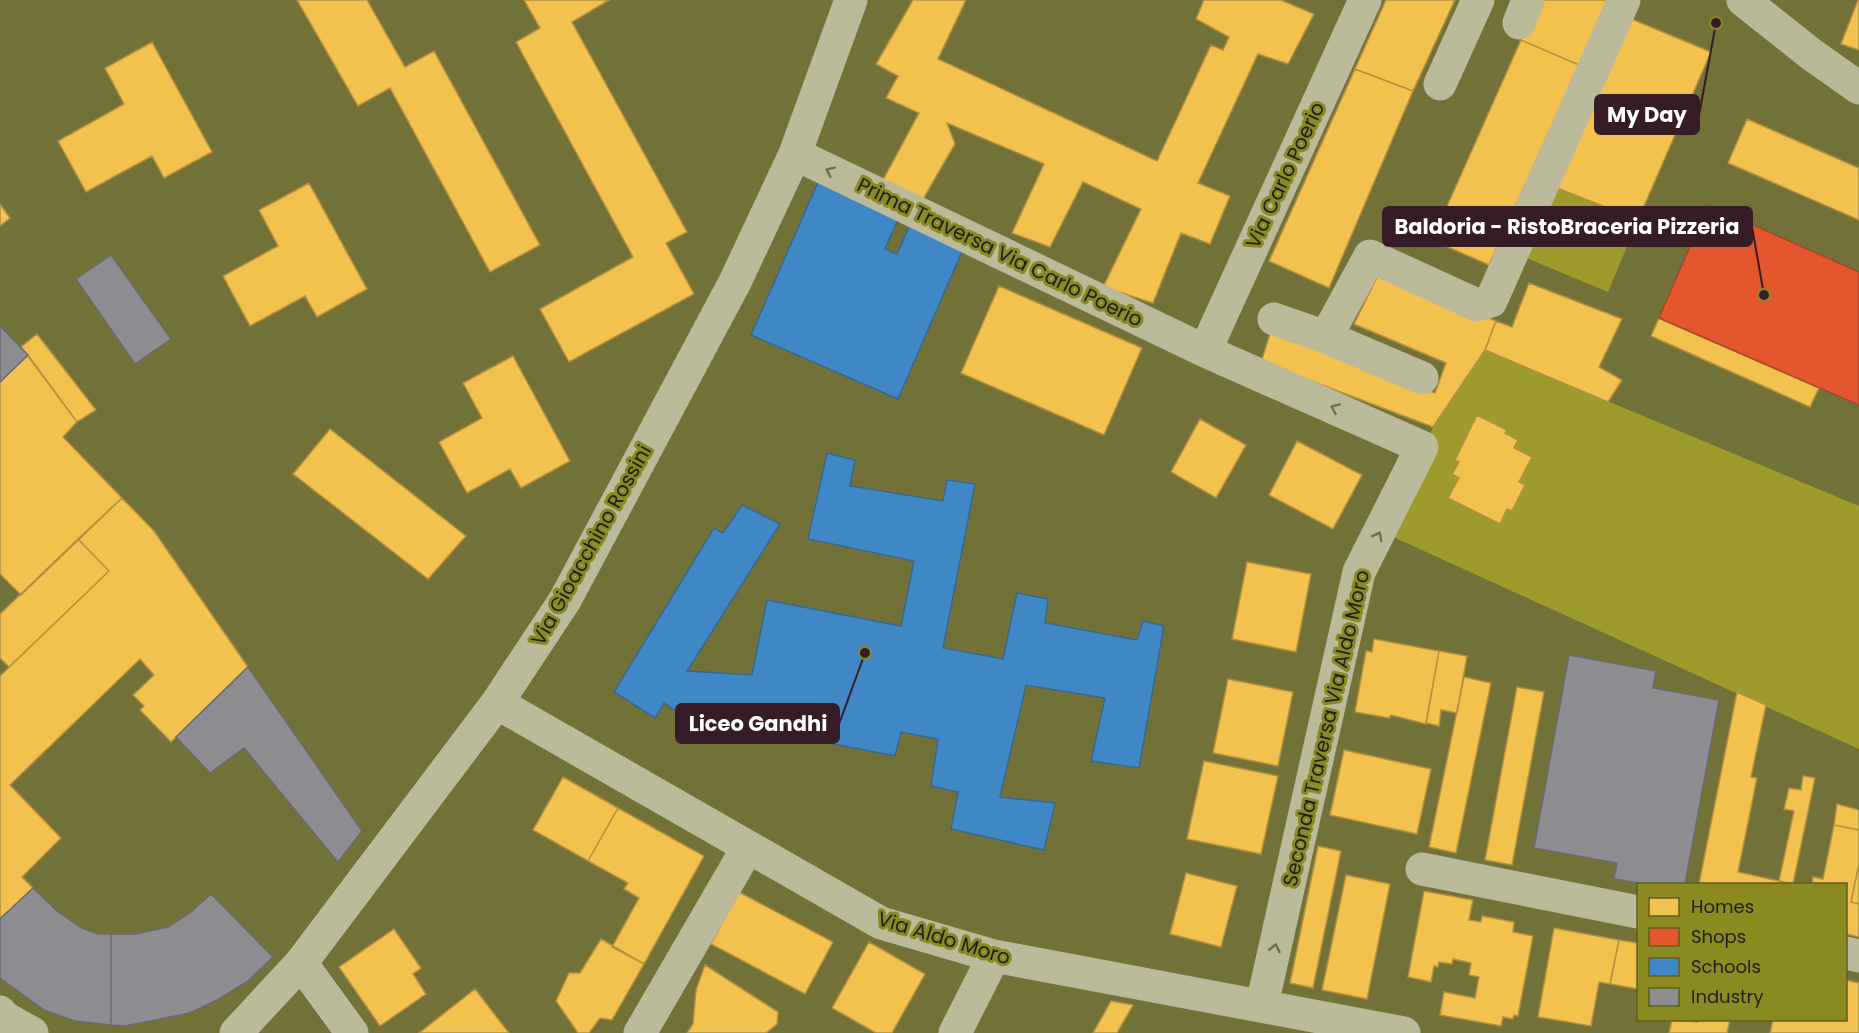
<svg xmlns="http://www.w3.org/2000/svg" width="1859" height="1033" viewBox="0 0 1859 1033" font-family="Poppins,sans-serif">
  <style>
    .green { fill: #9c9b2c }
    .homes { fill: #f2c14e; stroke: #b2903f; stroke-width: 1.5 }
    .shops { fill: #e4572e; stroke: #a84629; stroke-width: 1.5 }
    .schools { fill: #3f88c5; stroke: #356893; stroke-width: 1.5 }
    .industry { fill: #8d8d92; stroke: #6b6b6f; stroke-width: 1.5 }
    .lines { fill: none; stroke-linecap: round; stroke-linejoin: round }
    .minor { stroke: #bbba9b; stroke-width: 33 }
    .major { stroke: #b9b999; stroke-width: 33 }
    .oneway { stroke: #6c6c5c }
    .labels { text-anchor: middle; stroke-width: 6; stroke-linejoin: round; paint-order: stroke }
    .street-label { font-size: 20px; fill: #1d1d1d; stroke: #8a8a20 }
    .leader { fill: none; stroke: #361c26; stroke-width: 2 }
    .callout-dot { fill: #361c26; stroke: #8a8a20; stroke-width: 2 }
    .callout { fill: #361c26; stroke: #361c26; stroke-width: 2 }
    .callout-label { font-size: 21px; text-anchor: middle; font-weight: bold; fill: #fff }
  </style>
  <rect width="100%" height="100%" fill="#727238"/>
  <!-- green -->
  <path class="green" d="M1557 188 1638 220 1608 292 1524 257Z
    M1485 350 1859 506V749L1389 535 1433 427Z"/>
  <!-- homes -->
  <path class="homes" d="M297 0H367L405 67 434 51 540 245 490 272 390 88 358 106Z
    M524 0H609L572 22 687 232 666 243 694 294 569 362 540 309 633 257 516 42 540 28Z
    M913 0H966L938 59 1157 161 1211 45 1223 50 1229 37 1196 19 1204 0H1281L1314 14 1288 64 1258 54 1198 183 1230 196 1210 244 1181 233 1153 303 1103 287 1141 209 1083 182 1050 247 1012 233 1044 164 947 123 955 144 922 201 883 180 919 113 886 98 898 76 876 64Z
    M1386 0H1455L1413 91 1355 69Z
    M1539 0H1608L1579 65 1521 40Z
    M1858 0H1859V50L1841 44Z
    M1629 18 1711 52 1638 220 1557 188Z
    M1521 40 1579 65 1489 265 1432 240Z
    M152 42 212 152 164 178 152 156 86 192 58 141 124 104 105 68Z
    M1355 69 1413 91 1329 288 1269 261Z
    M1747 119 1859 168V220L1728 163Z
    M309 183 367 289 317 317 305 296 250 326 223 276 278 246 259 210Z
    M0 204 10 218 0 226Z
    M1381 269 1496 321 1485 350 1433 427 1261 362 1271 331 1435 393 1446 363 1354 324Z
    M1529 283 1622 319 1599 367 1622 380 1608 402 1485 350 1496 321 1512 327Z
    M999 286 1142 348 1104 435 961 373Z
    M1659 318 1819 388 1810 407 1651 336Z
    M37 334 96 410 77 422 21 347Z
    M28 355 77 422 63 437 122 498 21 595 0 574V382Z
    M513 356 570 461 521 488 510 469 467 493 439 442 482 418 463 383Z
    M1477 415 1507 430 1505 433 1518 440 1514 448 1532 457 1519 482 1525 485 1512 511 1507 509 1500 524 1448 498 1459 478 1452 474 1459 462 1455 460Z
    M1200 419 1246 445 1216 498 1171 472Z
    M330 429 466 536 428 579 293 474Z
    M1297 441 1362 475 1333 529 1269 495Z
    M122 498 154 531 248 667 171 742 140 710 144 706 133 695 154 675 140 659 10 785 61 838 22 877 33 888 0 919V676L109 571 78 539Z
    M78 539 109 571 9 667 0 658V614Z
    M1247 562 1311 574 1296 652 1232 639Z
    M1374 639 1439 651 1426 724 1391 715 1389 718 1355 712 1366 651 1372 652Z
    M1439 651 1467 656 1457 713 1441 710 1439 726 1426 723Z
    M1464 677 1491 683 1456 853 1429 847Z
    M1228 679 1293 692 1278 766 1213 753Z
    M1517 687 1544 692 1512 865 1485 860Z
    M1737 692 1766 705 1751 777 1757 778 1738 872 1793 884H1699Z
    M1344 750 1431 769 1417 834 1330 815Z
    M1204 761 1278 776 1261 854 1187 839Z
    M1803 776 1815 778 1793 884 1779 881 1794 811 1784 809 1789 788 1801 790Z
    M563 777 618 808 588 861 533 830Z
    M1837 804 1859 810V830L1834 825Z
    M618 808 704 856 644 964 612 947 639 898 624 889 628 883 588 861Z
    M1834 825 1859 830V864L1851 902 1859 904V937L1846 934V884H1812L1813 877 1823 879Z
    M1318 846 1341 851 1313 988 1290 983Z
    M1859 864V904L1851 902Z
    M1186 873 1237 886 1221 947 1170 934Z
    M1346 875 1390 884 1367 999 1322 990Z
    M1424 891 1473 900 1469 920 1481 922 1482 916 1514 922 1513 932 1533 936 1518 1016 1514 1015 1513 1019 1503 1017 1501 1026 1440 1015 1444 992 1475 998 1479 977 1469 975 1471 963 1453 959 1452 964 1439 962 1438 967 1434 966 1431 982 1408 977Z
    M739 892 833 942 805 994 711 944Z
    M1554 928 1619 940 1610 984 1599 982 1591 1026 1538 1017Z
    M394 929 421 968 413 974 426 994 380 1026 339 967Z
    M601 939 644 964 612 1020 600 1018 589 1033H578L556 1001 569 973H580Z
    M1619 940 1638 943V989L1610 984Z
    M869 942 925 974 892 1033H876L832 1008Z
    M705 965 778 1012 777 1024 766 1033H687L693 1024 696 990Z
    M1846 980 1859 983V1033H1770L1773 1020H1846Z
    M475 989 509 1033H419Z
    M1111 1001 1133 1005 1117 1033H1093Z
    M1672 1020 1698 1022 1699 1020H1730L1727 1033H1669Z"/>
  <!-- shops -->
  <path class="shops" d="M1708 205 1859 272V405L1659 318Z"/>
  <!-- schools -->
  <path class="schools" d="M819 180 900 215 885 249 897 254 910 224 964 247 898 399 751 335Z
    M827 453 855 460 850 486 943 501 947 480 975 484 943 648 1003 659 1017 593 1048 599 1045 623 1137 640 1143 621 1164 626 1139 768 1091 761 1105 698 1026 685 1000 797 1055 803 1044 850 951 829 958 792 931 786 938 739 901 732 895 756 680 714 664 703 655 718 614 692 714 528 723 533 742 505 780 524 687 671 752 675 767 600 901 626 914 561 808 539Z"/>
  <!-- industry -->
  <path class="industry" d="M111 255 171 339 135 364 76 279Z
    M0 326 28 355 0 382Z
    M1569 655 1656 671 1653 688 1719 700 1685 884H1645L1614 879 1617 863 1534 848Z
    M248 667 362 831 338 862 244 748 210 773 176 737Z
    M33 888 58 912 82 928 98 934H111V1025L75 1021 44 1010 0 978V919Z
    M211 894 273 957 248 981 219 999 190 1013 125 1026 111 1025V934H135L168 927 190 913Z"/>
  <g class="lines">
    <!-- minor -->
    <path class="minor" d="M1519 23 1528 0
      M1440 84 1478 0
      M795 154 1205 351 1422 447 1359 572 1262 1005
      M1274 319 1326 337 1422 378
      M1326 337 1370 256 1477 305 1491 301 1624 0
      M1205 351 1365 0
      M497 703 881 923 994 956 1404 1033
      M1422 869 1638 912
      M1846 953 1859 956
      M301 963 352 1033
      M0 1012 5 1018 32 1033
      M236 1033 301 963 497 703 565 600 735 282 795 154 851 0
      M640 1033 748 847
      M955 1033 994 956"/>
    <!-- major -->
    <path class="major" d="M1743 0 1811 54 1859 88"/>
  </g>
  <!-- one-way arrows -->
  <defs><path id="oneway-chevron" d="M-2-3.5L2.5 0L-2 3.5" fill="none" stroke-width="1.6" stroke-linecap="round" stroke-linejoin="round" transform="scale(1.5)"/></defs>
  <g class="oneway">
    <use href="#oneway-chevron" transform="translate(830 171) rotate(-154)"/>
    <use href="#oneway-chevron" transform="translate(1335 408) rotate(-156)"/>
    <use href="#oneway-chevron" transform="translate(1378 536) rotate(-63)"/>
    <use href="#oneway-chevron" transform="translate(1275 948) rotate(-77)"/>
  </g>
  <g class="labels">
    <!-- street labels -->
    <g class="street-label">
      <text transform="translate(1285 175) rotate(-65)" y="7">Via Carlo Poerio</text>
      <text transform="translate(1000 252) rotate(26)" y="7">Prima Traversa Via Carlo Poerio</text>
      <text transform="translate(591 545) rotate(-61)" y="7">Via Gioacchino Rossini</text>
      <text transform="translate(1326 728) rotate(-77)" y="7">Seconda Traversa Via Aldo Moro</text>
      <text transform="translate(944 938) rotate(17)" y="7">Via Aldo Moro</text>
    </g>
  </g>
  <!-- callouts -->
  <path class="leader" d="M1716 23L1699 115M1764 295L1752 227M865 653L839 724"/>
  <g class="callout-dot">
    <circle cx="1716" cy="23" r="6"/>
    <circle cx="1764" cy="295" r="6"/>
    <circle cx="865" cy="653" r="6"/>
  </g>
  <g class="callout">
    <rect x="1595" y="95" width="104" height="39" rx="6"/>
    <rect x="1383" y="207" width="369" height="39" rx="6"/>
    <rect x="676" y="704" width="163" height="39" rx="6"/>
  </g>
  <g class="callout-label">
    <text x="1647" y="122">My Day</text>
    <text x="1567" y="234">Baldoria - RistoBraceria Pizzeria</text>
    <text x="758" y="731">Liceo Gandhi</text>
  </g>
  <!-- legend -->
  <rect x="1637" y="883" width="210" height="138" fill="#8a8a20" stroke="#5e5e1f" stroke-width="1.5"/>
  <rect x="1649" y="898" width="30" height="18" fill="#f2c14e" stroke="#5e5e1f" stroke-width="1.5"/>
  <text x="1691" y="913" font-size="18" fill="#1d1d1d">Homes</text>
  <rect x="1649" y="928" width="30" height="18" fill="#e4572e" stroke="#5e5e1f" stroke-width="1.5"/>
  <text x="1691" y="943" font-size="18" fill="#1d1d1d">Shops</text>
  <rect x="1649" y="958" width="30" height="18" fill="#3f88c5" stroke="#5e5e1f" stroke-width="1.5"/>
  <text x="1691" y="973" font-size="18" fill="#1d1d1d">Schools</text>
  <rect x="1649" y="988" width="30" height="18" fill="#8d8d92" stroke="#5e5e1f" stroke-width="1.5"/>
  <text x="1691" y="1003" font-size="18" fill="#1d1d1d">Industry</text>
</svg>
